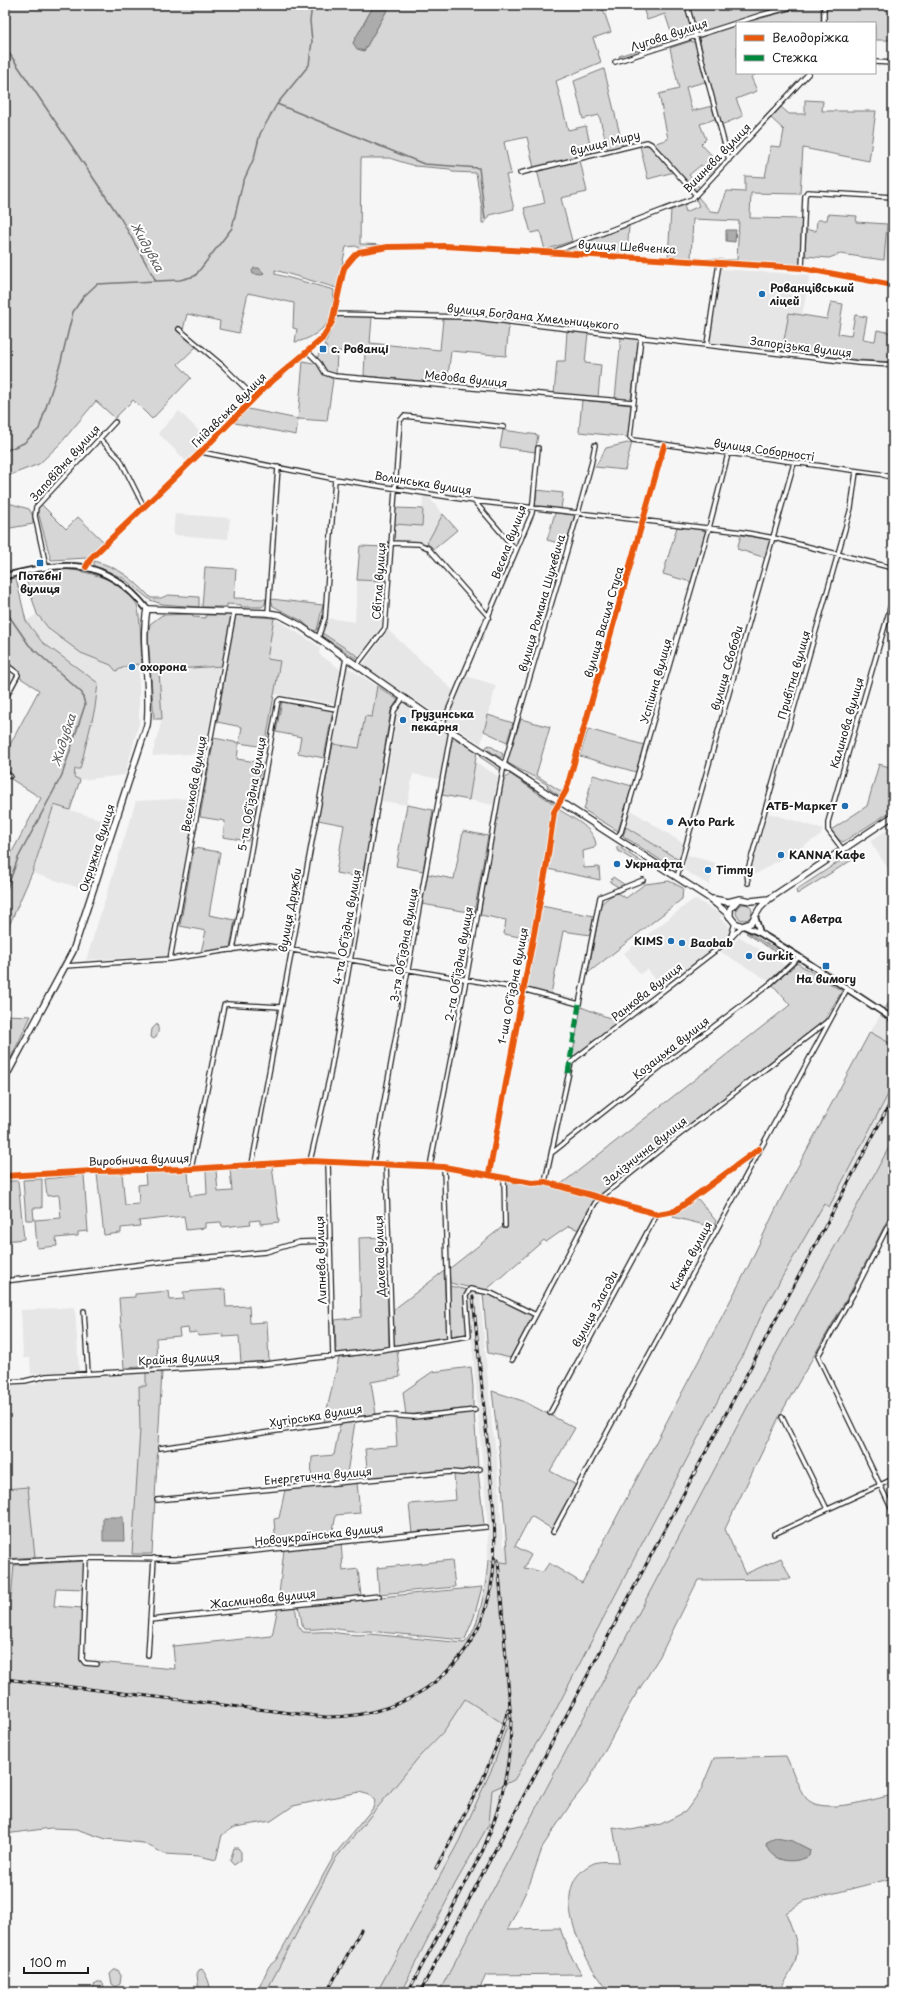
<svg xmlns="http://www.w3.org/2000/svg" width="898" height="1997" viewBox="0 0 898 1997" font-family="'Playpen Sans',sans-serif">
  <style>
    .built { fill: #e6e6e6 }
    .green { fill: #d6d6d6; stroke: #797979; fill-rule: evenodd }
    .water { fill: #acacac; stroke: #727272 }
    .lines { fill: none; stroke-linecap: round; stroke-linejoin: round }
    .stream { stroke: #727272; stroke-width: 1.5 }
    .minor-casing { stroke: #1c1c1c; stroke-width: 6 }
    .tertiary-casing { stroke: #1c1c1c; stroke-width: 8 }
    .primary-casing { stroke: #1c1c1c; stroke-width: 8 }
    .minor { stroke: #fff; stroke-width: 3.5 }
    .tertiary { stroke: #fff; stroke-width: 4.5 }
    .primary { stroke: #fff; stroke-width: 5.5 }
    .rail-casing { stroke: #1c1c1c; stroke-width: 3 }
    .rail { stroke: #fff; stroke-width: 1.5; stroke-dasharray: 4.5; stroke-linecap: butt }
    .quiet { stroke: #00873e; stroke-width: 5; stroke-dasharray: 10 5; stroke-linecap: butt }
    .cycleway-casing { stroke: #fff; stroke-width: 8 }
    .cycleway { stroke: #e8590c; stroke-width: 6 }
    .poi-dot { fill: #1f6fb2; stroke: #fff; stroke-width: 1.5 }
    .labels { text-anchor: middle; stroke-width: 4; stroke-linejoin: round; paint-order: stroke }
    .street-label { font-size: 11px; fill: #1c1c1c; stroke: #fff }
    .poi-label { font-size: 11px; font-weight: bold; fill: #1c1c1c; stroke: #fff; text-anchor: start }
    .water-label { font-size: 12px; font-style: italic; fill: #5d5d5d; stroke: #fff }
  </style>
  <rect width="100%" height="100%" fill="#f6f6f6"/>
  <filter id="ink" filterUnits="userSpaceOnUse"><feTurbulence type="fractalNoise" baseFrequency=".025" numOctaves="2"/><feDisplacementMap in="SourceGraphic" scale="8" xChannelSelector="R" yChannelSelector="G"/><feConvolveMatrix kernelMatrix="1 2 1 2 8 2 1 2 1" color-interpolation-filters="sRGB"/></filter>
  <g filter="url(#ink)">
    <!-- built -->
    <path class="built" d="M886 233 893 234V261L884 260Z
      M721 269 810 275 802 315 789 313 782 351 710 342Z
      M179 411 208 440 187 462 158 433Z
      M423 495H427L443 514 427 543 396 542 393 539 394 524 422 525Z
      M175 514 230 518 228 539 173 535Z
      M357 580 385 581 381 626 359 657 322 633 327 618 355 622Z
      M37 614 50 630 81 653 111 665 116 671 129 665 139 664V723L125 775 80 780 74 777 75 769H80L95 708 98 683 42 642 26 621Z
      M274 618 320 647 319 654 340 669 334 704 274 694 280 661 267 659Z
      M388 630 454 691 442 718 363 665Z
      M220 666 204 753 152 756 162 719 159 670Z
      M347 667 377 686 372 717 365 716 359 748 333 744Z
      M466 676 496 685 481 744 446 721Z
      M403 703 447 734 439 779 413 774 407 805 382 801 398 712Z
      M475 762 498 776 493 805 469 800Z
      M196 798 168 956 86 960 136 801Z
      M54 805 102 820 80 888 32 873Z
      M631 810 684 844 679 860 626 827Z
      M768 813 823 829 820 836 749 878Z
      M893 826V876L870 841Z
      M687 855 716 863 709 885 684 870Z
      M697 900 722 915 720 919 727 923 730 929 729 935 663 989 647 969 640 974 624 953 691 901Z
      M740 937 786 966 769 981 721 952Z
      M880 1016 893 1024V1045L870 1032Z
      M893 1085V1140L751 1400 439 1992H401L455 1884 489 1824 492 1790 514 1780 550 1721 635 1557 726 1385 745 1352 765 1307 824 1204 829 1207Z
      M472 1291 480 1293 492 1425 497 1457 503 1545 506 1546 508 1563 488 1560V1527L468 1296Z
      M75 1307 79 1371 31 1374 30 1358H23L21 1310Z
      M146 1372V1386L139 1387 140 1429 132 1554 35 1557 28 1487 5 1489V1385L37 1384V1380L46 1378Z
      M5 1565H14L11 1599H5Z
      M465 1699 507 1726 494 1764 459 1841 377 1992H266L336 1858 419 1757 444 1731Z"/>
    <!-- green -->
    <path class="green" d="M5 5H374L353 43 364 51 390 5H605L602 6 611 32 593 38 601 62 556 81 568 130 586 126 592 154 534 168 527 137 504 142 511 174 506 175 514 209 489 215 485 223H482V209L476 173 452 172 450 169 415 166 389 158H361L360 244 388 245 360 249 356 246 346 247 337 288 275 270V274L334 290C333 299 333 310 330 318 325 330 307 341 295 342L297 329 293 328 294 303 248 293 239 333 219 329 220 321 187 314 183 330 179 327 176 330 196 347 178 364 191 378 152 419 133 400 115 418 96 401 60 444 39 464 5 477Z
      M642 5H685L695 34 620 59 619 56 673 38 665 14 647 20Z
      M689 5H791L698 34Z
      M810 5H818L821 7V23H743Z
      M827 5H893V40H875V23H826Z
      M737 25V73H758L751 77 757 91 736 99 743 116 721 125 699 38Z
      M691 41 695 43 705 82 686 87 692 111 712 106 715 119 700 124 706 139 701 144 721 165 711 176 701 165 689 175 700 188 696 192 653 144 668 139 659 94 679 89 670 48Z
      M604 69 623 147 608 150 599 115 583 119 574 81Z
      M805 100 823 101 822 111H876L869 161 803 148 800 194 751 193 750 218 802 219 800 266 668 258 671 210 684 205 686 212 699 206 696 199 698 197 710 211 719 212 727 191 745 192V176L765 177 771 146 781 147 784 130 771 118 781 107 789 114H805ZM693 219 739 221 737 260 691 258Z
      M647 144 651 145 674 172 648 179 640 146Z
      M580 160 587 192 561 198 572 241 545 250 540 231 531 233 524 208 545 203 537 170Z
      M828 214 857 216 856 222 887 224 884 260 840 254 829 258 805 256 806 230 816 231 817 220H827Z
      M629 226 627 255 568 251V249Z
      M831 302 843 304 838 334 851 336 855 315 867 317 863 339 875 341 877 330 893 333V362L858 360 782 351 789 313 827 319Z
      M338 316 372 317 370 343 440 350 443 319H468L509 324 506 356 451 351 447 384 364 376 365 353 337 351 336 374 327 371 317 358 320 352 323 354 327 347 324 345Z
      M567 331 588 333 585 363 601 365 598 397 554 394 557 361H565Z
      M621 337 639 339 631 400 615 399Z
      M303 361 318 364 324 375 333 379 327 421 298 419 296 435 235 423 248 409 298 419Z
      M582 400 631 405 628 437 579 432Z
      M503 430 538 435 535 452 500 447Z
      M632 442 625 470 595 467 606 448Z
      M537 490 563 493 561 509 535 505Z
      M5 502 29 509 33 516V524L5 529Z
      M41 504 66 529 78 517 104 542 87 558 51 560 37 508Z
      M395 508 423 509 422 526 394 524Z
      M555 513 575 515 566 545 547 540Z
      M443 514 457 530 434 549 427 543Z
      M677 527 706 530 691 582 663 574Z
      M741 535 771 540 766 558 737 549Z
      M360 546 387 547 385 581 357 580Z
      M94 561C120 568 132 578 151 598H161L168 595 199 597V607L162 604 150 600 123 578 94 566Z
      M205 567 236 569 234 598 266 599 265 604 262 607H241V605L227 604V607H202Z
      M61 569C85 570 126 580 137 605 141 617 141 653 142 667L140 669 139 664 129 665 116 671 111 665 81 653 50 630 37 614 25 576Z
      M16 578 26 621 42 642 98 683 95 708 80 769H75L74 777 80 780 70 810 54 805 32 873 5 935V865L41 798 11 779 13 775 5 769V754L39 690 19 677V673L5 661V580Z
      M271 599 323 605 317 630 313 631 302 621 273 606Z
      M192 614 193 617 206 618V615H232L223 666 159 670 162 719H154L148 637 150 624 162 615Z
      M235 615 274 618 267 659 280 661 265 747 239 743 242 727 217 722Z
      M322 633 359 657 357 659 322 636Z
      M377 686 398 700 391 710 363 878 336 873 344 825 318 820 333 744 359 748 365 716 372 717Z
      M282 701 333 710 324 758 298 753 301 737 276 732Z
      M488 715 513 723 507 742 484 731Z
      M521 719 550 727 536 775 562 792 561 795H558L547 787 548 785C536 777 521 771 508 763L507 760Z
      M588 729 644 745 636 772 580 756Z
      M214 738 239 743 237 759 262 763 248 841 223 837 225 821 200 817Z
      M456 739 477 751 469 800 442 795 451 741Z
      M489 745 503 754 501 758 485 748Z
      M481 754 501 767V771L480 757Z
      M879 764 893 768V810L843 842 839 840 831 830 867 806Z
      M510 774 557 806 530 939 504 934 506 920 480 915 503 780Z
      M593 775 632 786 618 831 584 810Z
      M407 805 433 810 423 871 396 866Z
      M558 809C572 818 593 827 596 844L594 848 583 851 584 868 599 867 600 880 548 869 556 813Z
      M626 827 679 860 677 866 673 868 623 836Z
      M463 831 488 836 474 913 422 904 427 874 454 879Z
      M619 847 649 867V870L617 850V847Z
      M194 848 220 852 209 915 235 920 230 948 201 952 206 931 180 926Z
      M852 853 855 858 797 894 796 890Z
      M613 877 625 885 620 888 610 882Z
      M669 881 683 888 682 899 588 973 601 904 609 897 617 893 626 898 645 884Z
      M736 912a8 8 0 1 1 16 0a8 8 0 1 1-16 0Z
      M541 906 594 916 590 935 563 931 551 994 525 988Z
      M747 932 792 959 790 961 746 933Z
      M797 963 842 991 824 1021 599 1196 560 1185 790 1005 773 985Z
      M893 995V1015L885 1009Z
      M581 1007 620 1022 572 1058Z
      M5 1015 31 1016 5 1070Z
      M157 1024C159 1030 159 1034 154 1039L151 1037 152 1029Z
      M870 1032 893 1045V1085L829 1207 824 1204 765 1307 745 1352 726 1385 635 1557 550 1721 514 1780 492 1790 489 1824 455 1884 401 1992H377L459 1841 494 1764 507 1726 465 1699 444 1731 419 1757 336 1858 266 1992H257L269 1966 276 1960 335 1854 373 1808 375 1801 370 1795 359 1792 293 1806 271 1821 235 1827 222 1835 216 1860 199 1856 165 1854 143 1843 106 1839 76 1829 51 1828 5 1834V1599H11L14 1565 85 1561 84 1589 56 1588 54 1606 83 1608 80 1659 85 1665 96 1666 97 1662 175 1669 173 1646 272 1636 278 1607 295 1605 298 1625 303 1632C312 1633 322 1631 331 1632 345 1634 356 1636 369 1634L464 1643C479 1634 487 1578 488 1560L508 1563 500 1456 492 1391 523 1401 575 1428 550 1471 576 1485 552 1529 531 1516 515 1546 531 1555 524 1568 543 1572 549 1563 582 1583 749 1265 780 1200Z
      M893 1140V1209L851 1291 780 1415 725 1529 745 1574 781 1558 791 1579 698 1580 660 1656 630 1704 587 1783 572 1802 543 1846 530 1883 508 1929 560 1928 569 1953 582 1974 486 1975 478 1992H439L751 1400Z
      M272 1165 279 1222 260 1224V1220L250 1221 251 1224 222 1227 221 1222 205 1223V1228L186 1230 184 1216 139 1221 140 1226 121 1228V1233L104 1235 97 1174 122 1173 125 1205 139 1204 138 1185 146 1184 145 1173 188 1172 190 1196 207 1194 206 1171 216 1170 218 1192 232 1191 230 1169Z
      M84 1175 88 1231 78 1232V1236L56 1238 57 1246 37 1248 35 1220 61 1218 59 1195 47 1196 45 1179Z
      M42 1179V1208H33L34 1220H26L23 1180Z
      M506 1180 532 1186 545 1185 596 1199 579 1230 569 1226 546 1242 544 1240 485 1291 450 1283 449 1269 506 1224Z
      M5 1181H18L24 1239 5 1241Z
      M698 1199 716 1221 713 1227 673 1217 675 1213Z
      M386 1237 389 1347 336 1354 335 1320 361 1317 359 1238Z
      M444 1271 447 1337 394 1346 393 1310Z
      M450 1286 467 1290 464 1295 467 1334 450 1336Z
      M225 1289 226 1307 249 1306 250 1323 267 1322 269 1361 241 1363 239 1336 223 1337V1334L198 1336 197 1332 189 1333 188 1328 179 1329 180 1336 156 1338 157 1366 124 1368 119 1298 135 1297V1294L169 1291 170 1300 184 1299 183 1292Z
      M483 1293 491 1295 533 1316 511 1358 488 1353Z
      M397 1349 400 1377 371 1382 376 1414 324 1422 339 1358Z
      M471 1367 473 1387V1408L406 1415 403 1392 432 1372Z
      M162 1371 152 1554H132L140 1429 139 1386H146V1372Z
      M474 1412 478 1467 462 1471 451 1470 368 1478 365 1449 397 1446 395 1417 414 1419Z
      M355 1422 346 1480 311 1483 312 1457 334 1455 340 1424Z
      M478 1471 484 1525 412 1533 409 1504 456 1500 454 1474 463 1475Z
      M357 1483 360 1513 336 1515 331 1540 276 1547 274 1519 279 1518 285 1490Z
      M28 1487 35 1557 5 1559V1489Z
      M341 1542 343 1571 358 1569 361 1596 278 1604 284 1549Z
      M452 1560 455 1587 379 1594 377 1568Z
      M482 1587 474 1617 465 1639 463 1640 369 1631C355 1632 344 1630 331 1628 322 1628 314 1630 305 1629L302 1624 299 1605Z
      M786 1756C792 1768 798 1789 806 1798 821 1816 873 1799 893 1795V1878L804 1901 786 1913C802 1953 801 1956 779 1992H729L722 1989 707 1992H607C604 1982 595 1974 591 1966 575 1937 552 1884 592 1864 599 1860 611 1862 619 1862L613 1827 631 1830 661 1824 685 1812 700 1792 714 1758ZM769 1841 800 1845 810 1850 805 1858C790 1863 772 1862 766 1844Z
      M234 1848H238L241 1852V1860L234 1865 230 1861Z
      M202 1969C206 1975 212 1985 209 1992H199L197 1974 199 1970Z
      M114 1970H118L121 1976 120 1984 116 1987 112 1984 110 1974Z
      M97 1982H102L104 1992H94V1985Z"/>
    <!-- water -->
    <path class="water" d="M374 5H390L364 51 357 49 353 43Z
      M726 230H736L735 242 726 241Z
      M254 268H259L264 273 262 275 253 274 252 271Z
      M103 1517H123L124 1541H103Z
      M776 1838 793 1841 810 1850 809 1856C795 1864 772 1863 766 1845L769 1841Z"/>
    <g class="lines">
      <!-- stream -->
      <path class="stream" d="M5 47 121 219 156 281 97 284 83 297 73 312 61 361 39 429 24 443 5 451
        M277 104 424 164 479 168 485 219
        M156 281 180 280 195 276 232 228 243 182 254 158 260 134 277 104 309 65 312 41 310 21 312 5
        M5 610 29 645 82 693 85 705 62 775 18 858 5 894"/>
      <defs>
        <path id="minor" d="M687 5 729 160
          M824 23V5
          M615 62 761 15 799 5
          M875 62 893 63
          M520 173 647 142 651 144 696 195
          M553 252 692 199 809 73
          M802 268 805 196 807 192 893 197
          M334 314 468 317 858 363 893 365
          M179 329 223 366 254 397
          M641 337 630 437 633 440 880 474 893 478
          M707 344 719 263
          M308 352 319 363 325 373 335 376 633 402
          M100 439 120 459 144 507
          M201 452 335 479 474 501 742 532 774 538 893 568
          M474 501 516 550
          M391 543 419 544 428 548 489 617
          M46 566 35 516 36 507 115 422
          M86 567 91 558 201 452 264 388 322 339 332 322 344 268 354 256 359 252 388 247 445 246 802 268 893 285
          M268 613 278 467
          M318 638 325 618 335 479
          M5 664 17 673 18 675 5 699
          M356 666 385 628 400 421 404 416 504 427
          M442 725 532 513 538 448
          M5 773 10 776
          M616 838 621 832 709 528 728 454
          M843 850 828 830V822L893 598
          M677 877 794 463
          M748 883 747 873 851 508 856 472
          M731 936 735 923
          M233 950 278 701 280 699 336 709
          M170 959 234 612
          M65 966 170 959 263 945 522 989 579 1004 600 897 643 880
          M553 1152 663 1065 771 983 799 957
          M310 1161 330 1075 394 711 403 698
          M328 1162 333 1357
          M373 1163 451 731
          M386 1163 392 1348
          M252 1164 346 658
          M430 1166 466 980 504 765 578 513 591 465 595 445
          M444 1167 449 1338
          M191 1169 224 1005 227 1004 281 1007
          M489 1174 546 869 554 812 566 791 664 446
          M5 1176 94 1171 191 1169 310 1161 444 1167 532 1183 545 1182 657 1214 675 1211 759 1149
          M504 1177 505 1226
          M545 1182 571 1063 577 1057 729 940 742 926
          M893 1216 855 1291 818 1356 893 1512
          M888 1226 893 1238
          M5 1281 176 1260 266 1252 299 1242 329 1241
          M84 1311 88 1373
          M512 1360 595 1203 600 1198 670 1142 828 1021
          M5 1382 25 1381 46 1376 265 1364 381 1350 469 1336 466 1296 470 1289 491 1293 536 1315
          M550 1413 657 1214
          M782 1417 827 1509
          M160 1448 387 1415 414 1417 475 1410
          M157 1500 451 1472 462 1473 480 1469
          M553 1532 847 989
          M774 1534 893 1479
          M86 1558 82 1659 85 1663 97 1664
          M5 1562 86 1558 175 1559 486 1527
          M150 1620 379 1596
          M148 1655 154 1558"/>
        <path id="tertiary" d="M5 576C66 561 104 556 147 609
          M755 917 760 933
          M744 926 760 933 799 957 893 1019"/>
        <path id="primary" d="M713 899 728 902 740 899 751 901 769 899
          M730 917V909L737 901
          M5 1078 73 951 147 725C152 686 140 648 147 609L268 613 280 615 299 625 451 731 709 898 727 913 735 923 742 926 751 923 760 908 769 899 893 816"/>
      </defs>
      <!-- minor casing -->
      <use href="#minor" class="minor-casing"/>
      <!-- tertiary casing -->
      <use href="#tertiary" class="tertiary-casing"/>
      <!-- primary casing -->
      <use href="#primary" class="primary-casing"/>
      <!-- minor -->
      <use href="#minor" class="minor"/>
      <!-- tertiary -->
      <use href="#tertiary" class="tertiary"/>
      <!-- primary -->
      <use href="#primary" class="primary"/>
      <defs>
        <path id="rail" d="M5 1679 325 1717C412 1718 483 1664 493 1574 498 1529 491 1484 487 1439 482 1392 478 1344 473 1297
          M436 1868 482 1781 498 1742 508 1710
          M327 1992 361 1930
          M408 1992 483 1850C501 1808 511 1765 511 1720L498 1560
          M420 1992 893 1098"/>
      </defs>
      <!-- rail casing -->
      <use href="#rail" class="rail-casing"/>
      <!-- rail -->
      <use href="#rail" class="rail"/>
      <!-- quiet -->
      <path class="quiet" d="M568 1073 579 1004"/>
      <defs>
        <path id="cycleway" d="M86 567 91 558 201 452 264 388 322 339 332 322 344 268 354 256 359 252 388 247 445 246 802 268 893 285
          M489 1174 546 869 554 812 566 791 664 446
          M5 1176 94 1171 191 1169 310 1161 444 1167 532 1183 545 1182 657 1214 675 1211 759 1149"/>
      </defs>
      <!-- cycleway casing -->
      <use href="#cycleway" class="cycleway-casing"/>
      <!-- cycleway -->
      <use href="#cycleway" class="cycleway"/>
    </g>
  </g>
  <!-- markers -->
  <g class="poi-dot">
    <circle cx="762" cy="294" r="4"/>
    <rect x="319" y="345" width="8" height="8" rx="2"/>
    <rect x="36" y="559" width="8" height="8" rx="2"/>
    <circle cx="132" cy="667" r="4"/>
    <circle cx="403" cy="720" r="4"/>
    <circle cx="845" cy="806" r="4"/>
    <circle cx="670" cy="822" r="4"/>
    <circle cx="781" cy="855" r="4"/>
    <circle cx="617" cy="864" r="4"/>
    <circle cx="708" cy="870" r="4"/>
    <circle cx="793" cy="919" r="4"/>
    <circle cx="671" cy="941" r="4"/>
    <circle cx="682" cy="943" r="4"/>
    <circle cx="749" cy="956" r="4"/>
    <rect x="822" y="962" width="8" height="8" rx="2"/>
  </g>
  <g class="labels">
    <!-- street labels -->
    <g class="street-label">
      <text transform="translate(669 35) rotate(-18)" y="4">Лугова вулиця</text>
      <text transform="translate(605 143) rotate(-14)" y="4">вулиця Миру</text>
      <text transform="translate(717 158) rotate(-46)" y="4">Вишнева вулиця</text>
      <text transform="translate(627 247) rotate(3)" y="4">вулиця Шевченка</text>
      <text transform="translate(533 317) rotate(6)" y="4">вулиця Богдана Хмельницького</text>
      <text transform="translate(801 347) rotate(7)" y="4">Запорізька вулиця</text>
      <text transform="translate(466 379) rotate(6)" y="4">Медова вулиця</text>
      <text transform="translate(229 410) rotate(-45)" y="4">Гнідавська вулиця</text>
      <text transform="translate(764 450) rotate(8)" y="4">вулиця Соборності</text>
      <text transform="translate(65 463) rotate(-48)" y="4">Заповідна вулиця</text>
      <text transform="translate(423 483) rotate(9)" y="4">Волинська вулиця</text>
      <text transform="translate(509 542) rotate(-69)" y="4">Весела вулиця</text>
      <text transform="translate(379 581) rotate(-86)" y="4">Світла вулиця</text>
      <text transform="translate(542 603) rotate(-74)" y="4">вулиця Романа Шухевича</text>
      <text transform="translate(604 622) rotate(-74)" y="4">вулиця Василя Стуса</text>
      <text transform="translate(727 668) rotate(-74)" y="4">вулиця Свободи</text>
      <text transform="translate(794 675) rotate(-74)" y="4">Привітна вулиця</text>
      <text transform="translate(656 681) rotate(-74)" y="4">Успішна вулиця</text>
      <text transform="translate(847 723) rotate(-74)" y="4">Калинова вулиця</text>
      <text transform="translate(194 784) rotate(-80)" y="4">Веселкова вулиця</text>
      <text transform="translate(252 794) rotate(-80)" y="4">5-та Обʼїздна вулиця</text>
      <text transform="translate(97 848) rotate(-72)" y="4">Окружна вулиця</text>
      <text transform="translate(290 910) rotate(-80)" y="4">вулиця Дружби</text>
      <text transform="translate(347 927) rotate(-80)" y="4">4-та Обʼїздна вулиця</text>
      <text transform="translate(404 945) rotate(-80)" y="4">3-тя Обʼїздна вулиця</text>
      <text transform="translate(459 964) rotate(-80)" y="4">2-га Обʼїздна вулиця</text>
      <text transform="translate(513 986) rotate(-79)" y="4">1-ша Обʼїздна вулиця</text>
      <text transform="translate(647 992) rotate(-38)" y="4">Ранкова вулиця</text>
      <text transform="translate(671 1048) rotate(-38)" y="4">Козацька вулиця</text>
      <text transform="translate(645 1151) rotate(-38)" y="4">Залізнична вулиця</text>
      <text transform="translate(139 1160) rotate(-2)" y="4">Виробнича вулиця</text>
      <text transform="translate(380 1256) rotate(-92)" y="4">Далека вулиця</text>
      <text transform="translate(691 1256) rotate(-62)" y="4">Княжа вулиця</text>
      <text transform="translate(321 1260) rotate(-92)" y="4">Липнева вулиця</text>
      <text transform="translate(595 1309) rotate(-62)" y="4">вулиця Злагоди</text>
      <text transform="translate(179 1359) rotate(-3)" y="4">Крайня вулиця</text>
      <text transform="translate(316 1416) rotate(-9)" y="4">Хутірська вулиця</text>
      <text transform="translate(318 1476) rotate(-5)" y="4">Енергетична вулиця</text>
      <text transform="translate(319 1535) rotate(-6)" y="4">Новоукраїнська вулиця</text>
      <text transform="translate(263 1599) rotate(-6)" y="4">Жасминова вулиця</text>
    </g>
    <!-- poi labels -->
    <g class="poi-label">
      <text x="770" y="292">Рованцівський<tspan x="770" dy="13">ліцей</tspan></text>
      <text x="331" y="353">с. Рованці</text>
      <text x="40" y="580" text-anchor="middle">Потебні<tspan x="40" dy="13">вулиця</tspan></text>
      <text x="140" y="671">охорона</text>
      <text x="411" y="718">Грузинська<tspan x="411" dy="13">пекарня</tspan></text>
      <text x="837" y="810" text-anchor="end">АТБ-Маркет</text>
      <text x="678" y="826">Avto Park</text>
      <text x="789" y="859">KANNA Кафе</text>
      <text x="625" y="868">Укрнафта</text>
      <text x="716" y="874">Timmy</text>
      <text x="801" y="923">Аветра</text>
      <text x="663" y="945" text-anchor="end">KIMS</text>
      <text x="690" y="947">Baobab</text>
      <text x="757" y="960">Gurkit</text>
      <text x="826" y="983" text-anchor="middle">На вимогу</text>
    </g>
    <!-- water labels -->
    <g class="water-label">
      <text transform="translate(147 247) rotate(61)" y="4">Жидувка</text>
      <text transform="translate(64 740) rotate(-72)" y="4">Жидувка</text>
    </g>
  </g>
  <!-- margin -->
  <rect width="898" height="1997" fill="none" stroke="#fff" stroke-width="20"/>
  <rect x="10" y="10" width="878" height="1977" fill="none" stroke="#1c1c1c" stroke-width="1.5" filter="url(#ink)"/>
  <!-- legend -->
  <rect x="736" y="22" width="140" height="52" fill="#ffffff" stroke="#a4a4a4"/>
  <rect x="744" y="35" width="20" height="6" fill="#e8590c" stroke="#a4a4a4"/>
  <text x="772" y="42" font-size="12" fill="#1c1c1c">Велодоріжка</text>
  <rect x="744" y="55" width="20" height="6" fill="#00873e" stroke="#a4a4a4"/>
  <text x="772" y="62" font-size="12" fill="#1c1c1c">Стежка</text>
  <!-- scale -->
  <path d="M24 1967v6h64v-6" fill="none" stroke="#1c1c1c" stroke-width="2"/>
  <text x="30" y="1967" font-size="12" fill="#1c1c1c" stroke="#ffffff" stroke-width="3" paint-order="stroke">100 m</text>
</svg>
